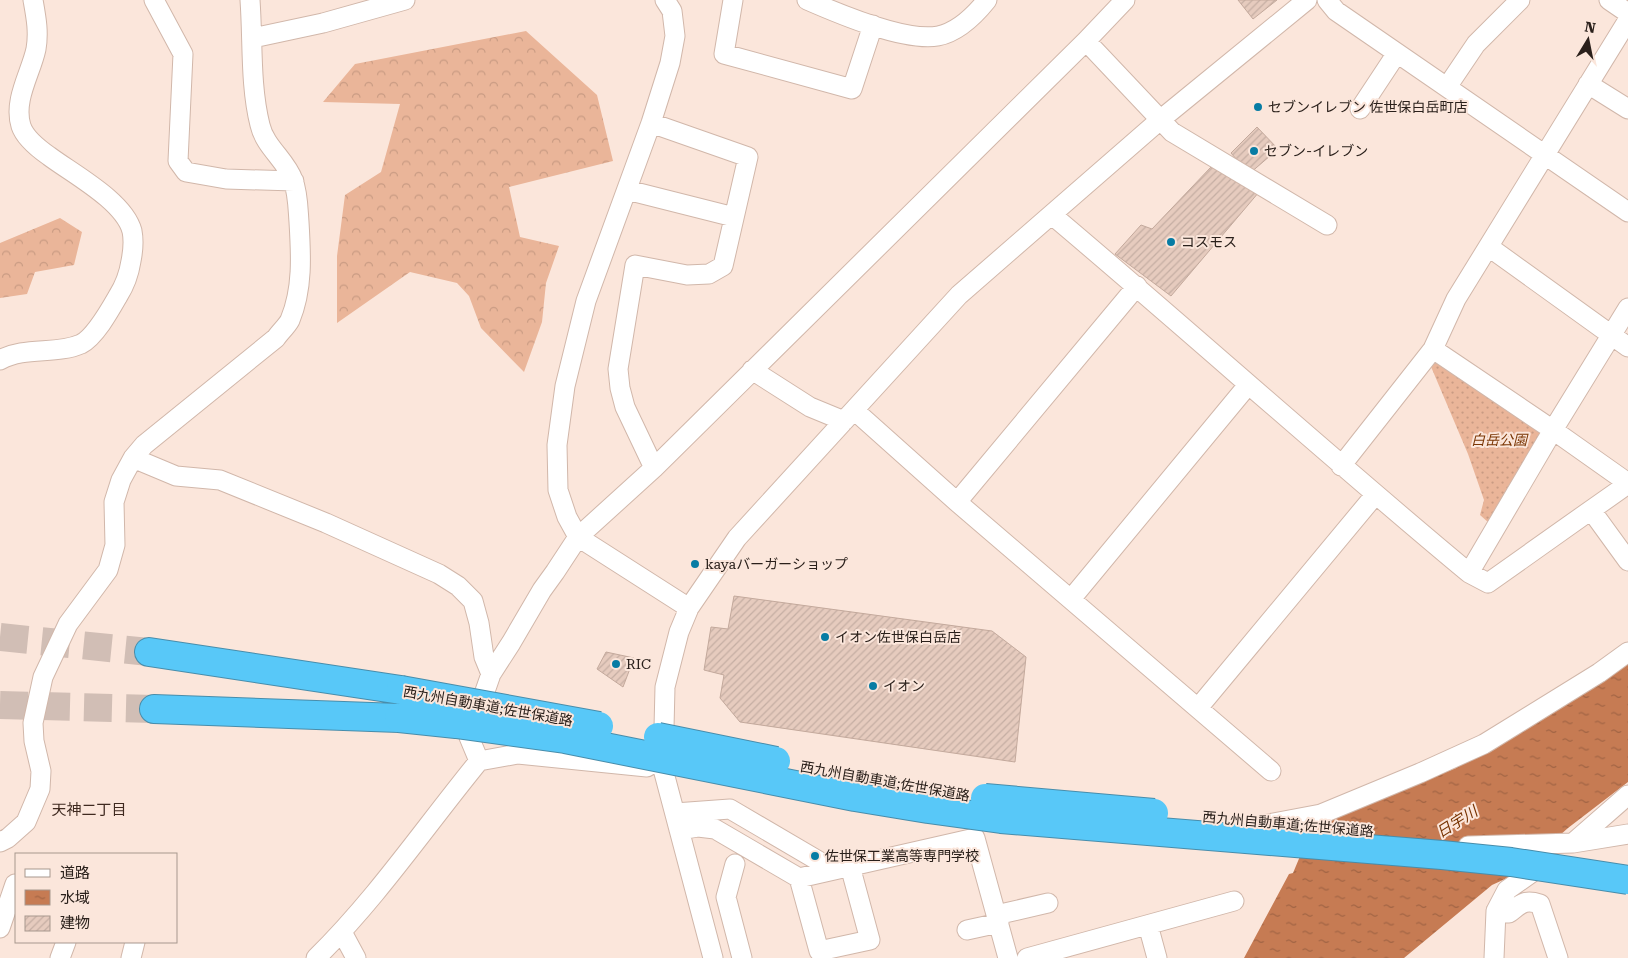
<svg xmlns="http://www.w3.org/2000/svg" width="1628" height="958" viewBox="0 0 1628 958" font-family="'Roboto Serif','Noto Sans JP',serif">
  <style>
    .grass { fill: url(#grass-dots) }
    .forest { fill: url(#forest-crowns) }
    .water { fill: url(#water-ripples) }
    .building { fill: url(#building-hatch); stroke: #c3a99c }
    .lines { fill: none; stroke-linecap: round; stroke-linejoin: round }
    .highway-tunnel { stroke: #d1beb5; stroke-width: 28; stroke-dasharray: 28 14; stroke-linecap: butt }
    .minor-casing { stroke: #d1b7aa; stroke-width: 21 }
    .highway-casing { stroke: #488dab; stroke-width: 30 }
    .minor { stroke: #fff; stroke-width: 19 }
    .highway { stroke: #58c8f8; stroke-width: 28 }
    .highway-bridge-casing { stroke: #488dab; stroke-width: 30; stroke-linecap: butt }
    .highway-bridge { stroke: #58c8f8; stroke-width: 28 }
    .poi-dot { fill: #077ca4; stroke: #fbe6db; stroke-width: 2 }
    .labels { text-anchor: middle; stroke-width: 4; stroke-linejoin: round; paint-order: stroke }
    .poi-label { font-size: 14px; fill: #2a201b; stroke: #fbe6db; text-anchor: start }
    .park-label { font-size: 14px; font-style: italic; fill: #7a3503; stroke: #fbe6db }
    .street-label { font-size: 14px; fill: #2a201b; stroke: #fbe6db }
    .neighbourhood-label { font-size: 15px; fill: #3f2a20; stroke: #fbe6db }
    .water-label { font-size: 15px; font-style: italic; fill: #773200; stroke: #fbe6db }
  </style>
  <defs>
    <pattern id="grass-dots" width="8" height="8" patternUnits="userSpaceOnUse" patternTransform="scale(1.25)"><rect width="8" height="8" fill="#eab599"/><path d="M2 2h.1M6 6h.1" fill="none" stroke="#c99b83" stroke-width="1.8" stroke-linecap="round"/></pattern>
    <pattern id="forest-crowns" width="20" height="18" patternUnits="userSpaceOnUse" patternTransform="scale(1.25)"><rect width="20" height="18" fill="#eab599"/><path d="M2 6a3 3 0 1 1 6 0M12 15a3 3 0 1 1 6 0" fill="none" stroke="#c99b83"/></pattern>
    <pattern id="water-ripples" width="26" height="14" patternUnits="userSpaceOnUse" patternTransform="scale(1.25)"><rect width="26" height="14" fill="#c67b53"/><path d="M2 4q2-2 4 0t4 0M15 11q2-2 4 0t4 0" fill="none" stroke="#a16444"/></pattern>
    <pattern id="building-hatch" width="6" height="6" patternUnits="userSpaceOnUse" patternTransform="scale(1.25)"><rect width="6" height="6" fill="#e6cbbe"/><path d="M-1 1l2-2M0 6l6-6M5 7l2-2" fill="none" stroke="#c5aea3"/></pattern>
  </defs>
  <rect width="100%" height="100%" fill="#fbe6db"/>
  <!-- grass -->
  <path class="grass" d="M1435 357 1544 431 1489 523 1480 515 1484 500 1468 454 1429 362Z"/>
  <!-- forest -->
  <path class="forest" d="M526 31 597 95 613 161 509 187 520 237 559 246 546 283 542 322 524 372 481 328 469 296 457 283 410 272 337 323V256L345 195 381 172 400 104 323 102 355 64Z
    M60 218 82 232 74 265 35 272 27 294 0 298V243Z"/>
  <!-- water -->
  <path class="water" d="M1628 658V782L1568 828 1516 874 1492 885 1404 958H1244L1289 874 1293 873 1311 830 1330 818 1456 768 1535 722Z"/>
  <!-- building -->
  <path class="building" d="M1238 0H1277L1253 19Z
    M1257 127 1278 149 1249 174 1231 153Z
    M1211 167 1259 192 1171 296 1115 254 1141 225 1152 229Z
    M734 596 992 631 1026 657 1015 762 740 722 720 698 724 675 704 670 711 627 728 629Z
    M606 652 634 658 623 687 597 669Z"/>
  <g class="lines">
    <!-- highway-tunnel -->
    <path class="highway-tunnel" d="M0 637 149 652
      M0 705 154 709"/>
    <defs>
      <path id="minor" d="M154 0 183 54 178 161 186 172 226 179 294 181
        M665 0 672 11 675 36 670 63 651 123 586 301 565 386 557 445 558 490 567 517 578 537 689 608
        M733 0 724 54 852 89 873 25
        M807 0C839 14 905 42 938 36 958 32 975 15 987 0
        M1327 0 1336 11 1628 212
        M1609 0 1628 13
        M253 38 323 23 405 0
        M1086 41 1172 132 1327 225
        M1588 84 1628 109
        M1447 87 1476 44 1520 0
        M1360 109 1397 53
        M651 123 748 157 723 266 709 274 687 275 635 265 618 369 620 388 625 407 654 468
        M627 190 734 217
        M1052 215C1192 333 1328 456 1469 573
        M1489 247 1628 347
        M1433 349 1553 430 1628 308
        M0 360C25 346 56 355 81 344 95 337 110 310 118 296 125 285 129 274 131 261 133 251 134 241 132 231 124 201 73 174 49 156 39 149 25 138 21 126 13 100 31 73 36 49 39 32 36 17 33 0
        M752 370 810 407 844 421
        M854 410 957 502 1271 771
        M133 458 176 476 220 480 326 523 439 574 458 586 473 601 479 623 484 657 491 674
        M1341 466 1433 349 1456 299 1628 20
        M1628 483 1553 430 1469 573 1488 583 1591 510 1628 561
        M957 502 1137 286
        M1591 510 1628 484
        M1071 599 1248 385
        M1198 708 1375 495
        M479 761 469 737 491 674 511 643 542 590 555 572 578 537 654 468 1086 41 1125 0
        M675 813 730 809 834 870
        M1242 829 1321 814 1420 773 1484 744 1599 673 1628 652
        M679 830 698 827 715 829 799 878 975 838 1008 958
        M0 842 8 838 26 822 40 789 41 771 34 741 33 723 43 677 68 624 108 570 115 545 114 502 121 480 133 458 144 445 276 338C280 332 287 326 290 320 303 289 301 255 299 222 298 209 298 193 293 180 286 160 265 147 260 125 250 85 253 41 250 0
        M1573 843 1628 795
        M1468 846 1573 843 1628 834
        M735 864 726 897 742 958
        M799 878 819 951 870 940 850 866
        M1496 911 1509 913C1521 904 1524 899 1540 904L1558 958
        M996 915 1048 903
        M1148 925 1157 958
        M0 928 15 884
        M967 930 999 923
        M342 932 356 958
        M60 958 66 942
        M131 958 135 942
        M316 958C377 898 425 827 479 761L518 754 647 767
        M713 958 663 769 665 687 679 632 689 608 737 538 959 295 1160 120 1307 0
        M1027 958 1234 901
        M1494 958 1496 911 1507 890 1544 864"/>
      <path id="highway" d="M149 652 401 690
        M154 709 399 718"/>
    </defs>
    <!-- minor casing -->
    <use href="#minor" class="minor-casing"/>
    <!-- highway casing -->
    <use href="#highway" class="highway-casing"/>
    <!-- minor -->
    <use href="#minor" class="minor"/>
    <!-- highway -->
    <use href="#highway" class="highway"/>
    <defs>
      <path id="highway-bridge" d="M401 690 599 726
        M399 718 456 724 565 739 855 797 928 809 1001 819 1442 855 1511 862 1628 880
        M658 737 776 761
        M985 798 1154 813"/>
    </defs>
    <!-- highway-bridge casing -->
    <use href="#highway-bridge" class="highway-bridge-casing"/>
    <!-- highway-bridge -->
    <use href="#highway-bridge" class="highway-bridge"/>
  </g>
  <!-- markers -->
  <g class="poi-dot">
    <circle cx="1258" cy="107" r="5"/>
    <circle cx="1254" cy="151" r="5"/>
    <circle cx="1171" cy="242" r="5"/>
    <circle cx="695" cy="564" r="5"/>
    <circle cx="825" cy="637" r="5"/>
    <circle cx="616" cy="664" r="5"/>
    <circle cx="873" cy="686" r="5"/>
    <circle cx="815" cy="856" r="5"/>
  </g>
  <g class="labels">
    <!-- poi labels -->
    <g class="poi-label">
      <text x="1268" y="112">セブンイレブン 佐世保白岳町店</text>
      <text x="1264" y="156">セブン-イレブン</text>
      <text x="1181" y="247">コスモス</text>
      <text x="705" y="569">kayaバーガーショップ</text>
      <text x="835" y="642">イオン佐世保白岳店</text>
      <text x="626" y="669">RIC</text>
      <text x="883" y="691">イオン</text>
      <text x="825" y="861">佐世保工業高等専門学校</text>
    </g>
    <!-- park labels -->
    <g class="park-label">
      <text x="1499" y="445">白岳公園</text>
    </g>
    <!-- street labels -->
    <g class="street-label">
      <text transform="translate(488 706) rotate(10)" y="5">西九州自動車道;佐世保道路</text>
      <text transform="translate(885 781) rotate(10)" y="5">西九州自動車道;佐世保道路</text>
      <text transform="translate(1288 824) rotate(5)" y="5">西九州自動車道;佐世保道路</text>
    </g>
    <!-- neighbourhood labels -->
    <g class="neighbourhood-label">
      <text x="89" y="815">天神二丁目</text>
    </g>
    <!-- water labels -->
    <g class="water-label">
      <text transform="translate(1457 822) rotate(-32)" y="5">日宇川</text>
    </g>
  </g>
  <!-- legend -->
  <rect x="15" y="853" width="162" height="90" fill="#fbe6db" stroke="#a7978e"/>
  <rect x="25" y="869" width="25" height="8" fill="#ffffff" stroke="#a7978e"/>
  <text x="60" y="878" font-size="15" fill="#2a201b">道路</text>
  <rect x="25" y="890" width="25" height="15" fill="url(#water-ripples)" stroke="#a7978e"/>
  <text x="60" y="903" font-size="15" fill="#2a201b">水域</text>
  <rect x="25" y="916" width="25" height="15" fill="url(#building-hatch)" stroke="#a7978e"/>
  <text x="60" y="928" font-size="15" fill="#2a201b">建物</text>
  <!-- north arrow -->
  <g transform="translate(1588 40) rotate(10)" stroke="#fbe6db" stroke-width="4" paint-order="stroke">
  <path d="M0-4L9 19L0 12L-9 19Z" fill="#2a201b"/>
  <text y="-8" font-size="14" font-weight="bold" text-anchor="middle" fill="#2a201b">N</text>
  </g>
</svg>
